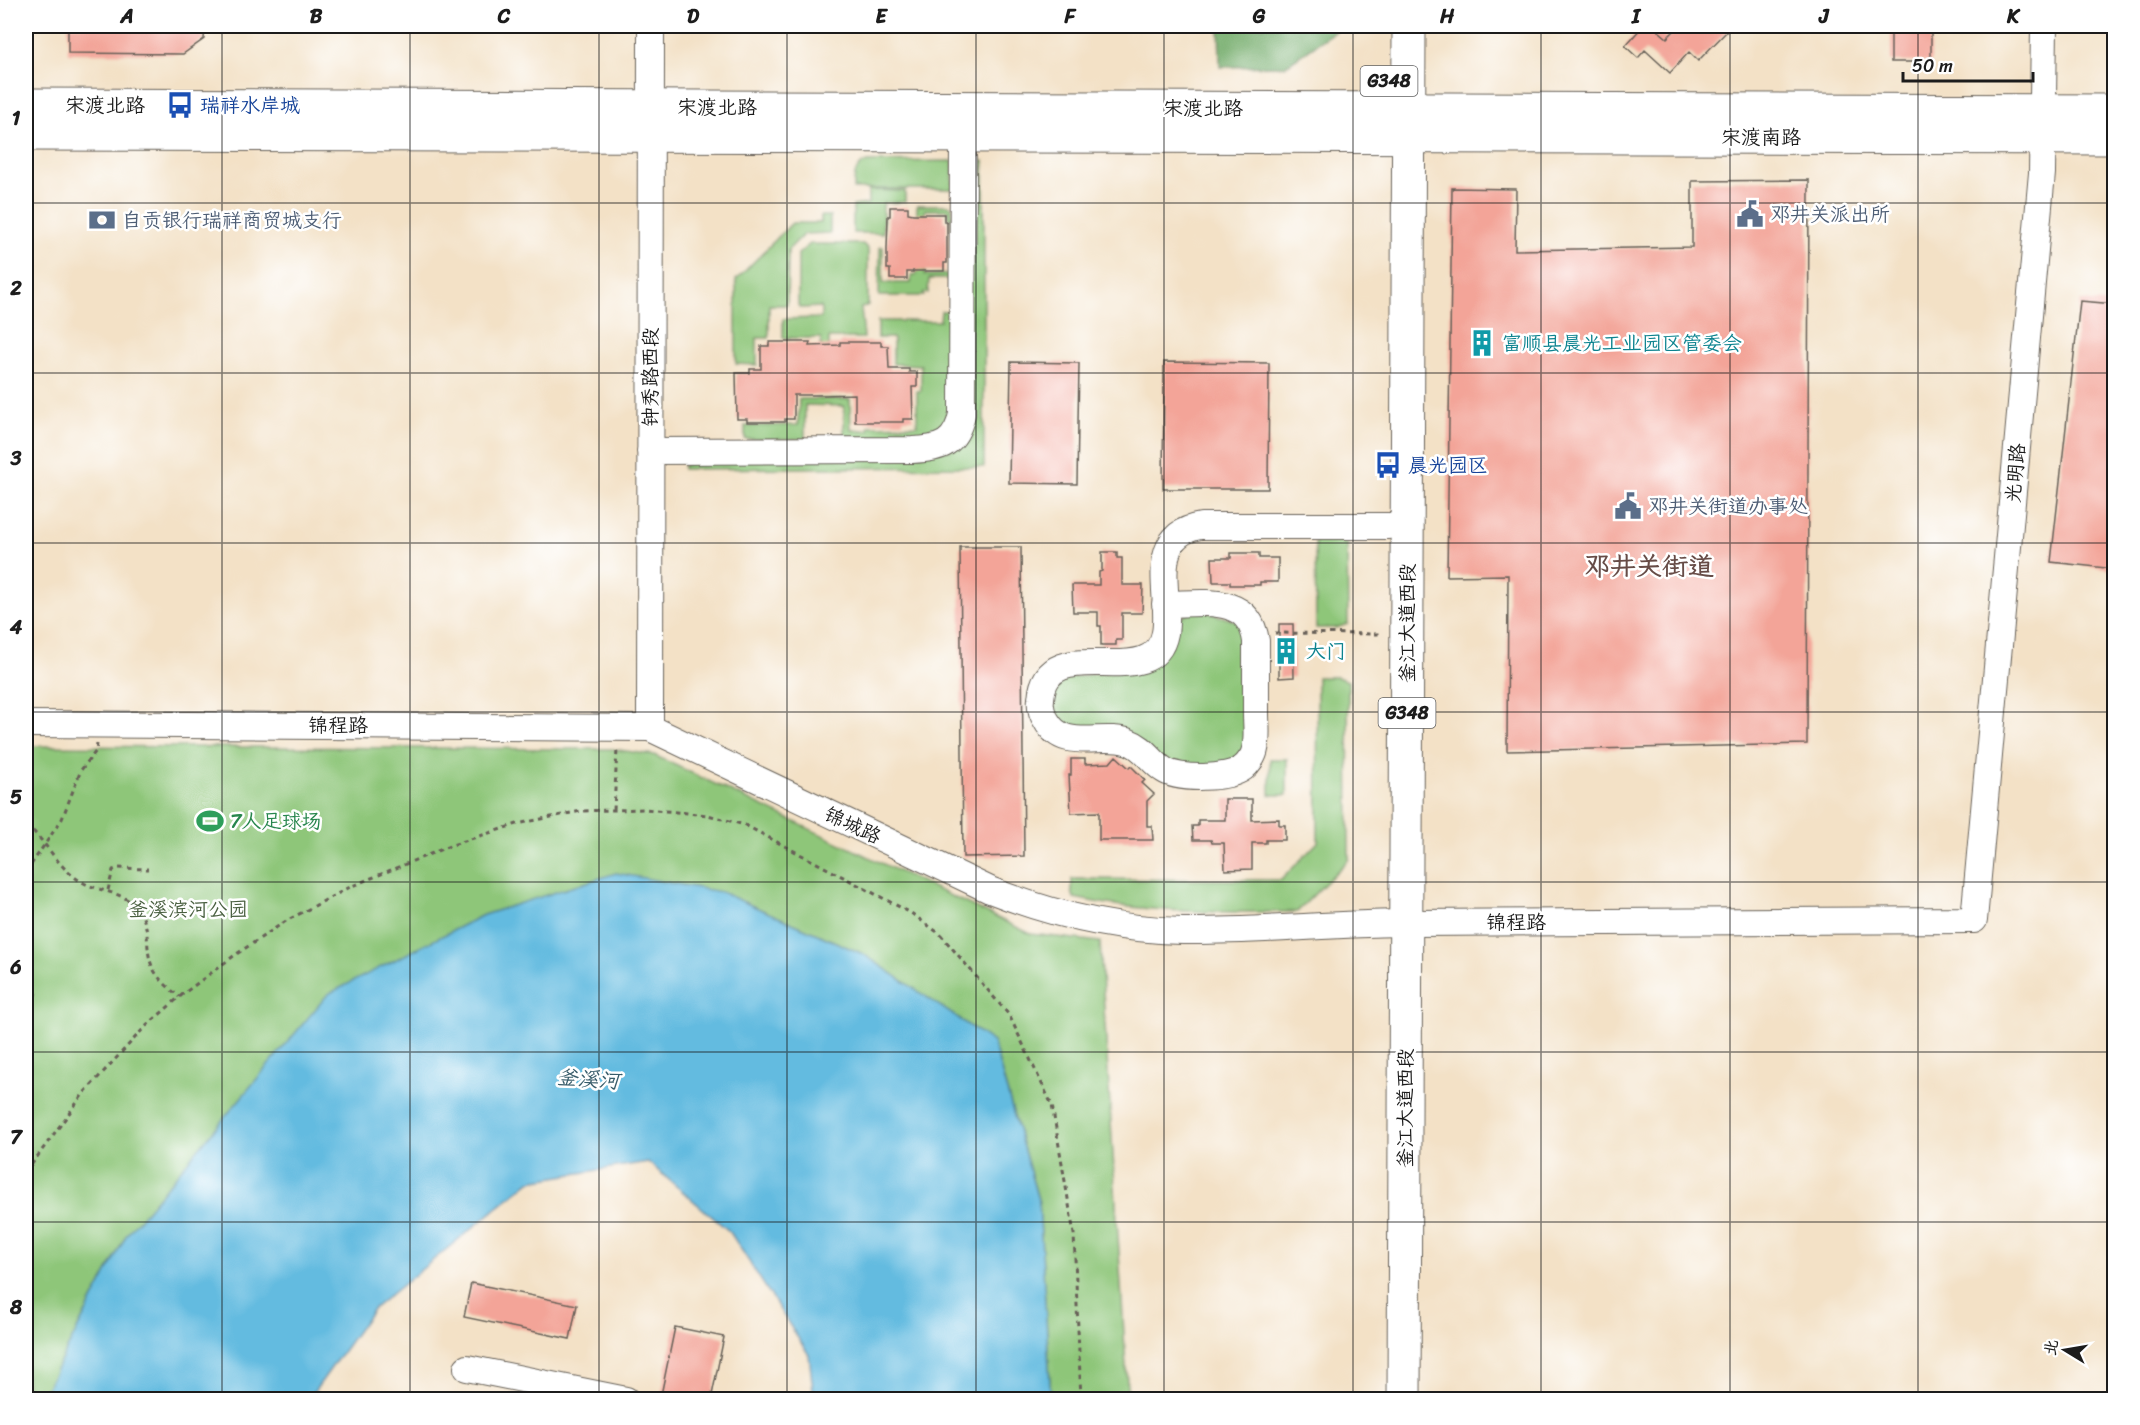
<svg xmlns="http://www.w3.org/2000/svg" width="2140" height="1425" viewBox="0 0 2140 1425" font-family="Sriracha,'LXGW WenKai TC',sans-serif">
  <style>
    .green { fill: #8ec679; stroke: #55714a; stroke-width: 1.5 }
    .forest { fill: #72ab69; stroke: #476442; stroke-width: 1.5 }
    .water { fill: #63bbe0; stroke: #406c7e; stroke-width: 1.5 }
    .building { fill: #f3a498 }
    .lines { fill: none; stroke-linecap: round; stroke-linejoin: round }
    .minor-casing { stroke: #676158; stroke-width: 28 }
    .major-casing { stroke: #676158; stroke-width: 35 }
    .highway-casing { stroke: #676158; stroke-width: 35 }
    .path { stroke: #676158; stroke-width: 3; stroke-dasharray: 4.5 4.5; stroke-linecap: butt }
    .minor { stroke: #fff; stroke-width: 26 }
    .major { stroke: #fff; stroke-width: 33 }
    .highway { stroke: #fff; stroke-width: 33 }
    .grid { fill: none; stroke: #1c1c1c; stroke-width: 1.5; stroke-opacity: 0.55 }
    .labels { text-anchor: middle; stroke-width: 5; stroke-linejoin: round; paint-order: stroke }
    .shield { fill: #fff; stroke: #606060; stroke-width: 1.5 }
    .shield-label { font-size: 18px; font-weight: bold; fill: #1c1c1c }
    .street-label { font-size: 20px; fill: #1c1c1c; stroke: #fff }
    .transit-label { font-size: 20px; fill: #164399; stroke: #fff; text-anchor: start }
    .service-label { font-size: 20px; fill: #4e5e75; stroke: #fff; text-anchor: start }
    .culture-label { font-size: 20px; fill: #0d838f; stroke: #fff; text-anchor: start }
    .leisure-label { font-size: 20px; fill: #27864d; stroke: #fff; text-anchor: start }
    .park-label { font-size: 20px; fill: #4a6041; stroke: #fff }
    .water-label { font-size: 21px; font-style: italic; fill: #385c6a; stroke: #fff }
    .district-label { font-size: 26px; font-weight: bold; fill: #674c47; stroke: #fff }
    .neatline { fill: none; stroke: #1c1c1c; stroke-width: 2 }
    .grid-label { font-size: 20px; text-anchor: middle; font-weight: bold; fill: #1c1c1c }
  </style>
  <rect width="100%" height="100%" fill="#fff"/>
  <filter id="ink" filterUnits="userSpaceOnUse"><feTurbulence type="fractalNoise" baseFrequency=".0167" numOctaves="2"/><feDisplacementMap in="SourceGraphic" scale="12" xChannelSelector="R" yChannelSelector="G"/><feConvolveMatrix kernelMatrix="1 2 1 2 8 2 1 2 1" color-interpolation-filters="sRGB"/></filter>
  <filter id="wash" filterUnits="userSpaceOnUse"><feTurbulence type="fractalNoise" baseFrequency=".008" numOctaves="4" result="noise"/><feDisplacementMap in="SourceGraphic" scale="24" xChannelSelector="R" yChannelSelector="G"/><feGaussianBlur stdDeviation="1.35" result="paint"/><feColorMatrix in="noise" values="0 0 0 0 0 0 0 0 0 0 0 0 0 0 0 0 0 1.4 0 .05"/><feComposite in="paint" operator="in"/></filter>
  <g filter="url(#wash)">
    <rect width="100%" height="100%" fill="#f3e1c6"/>
    <!-- green -->
    <path class="green" d="M953 161V189H854C854 176 854 167 867 162Z
      M973 161H984V467L683 469V466L692 461 951 450Z
      M868 190 905 191V202L883 203V233H853V206L868 204Z
      M917 205H949L952 207 954 279H929L928 293H924V296H879L880 247H883V283H911L912 275H916L917 269H925V275L951 274V218H948V210H925V216H917Z
      M821 216H830V233L804 234 788 250 787 305H769V338H757V365L736 364V280L792 223H821Z
      M810 244H863L868 249V305L861 308 864 338H829V370H821V338H783V319L821 318V307L801 308 798 305V254Z
      M941 311H954V412L939 437 844 439V406L805 405V439H745V426L798 425 799 399H850L851 430H869V426L917 425V391H921V365L893 364V338H878V321H940Z
      M1315 531 1347 535 1348 624 1336 628H1316Z
      M1197 609 1246 624 1245 758 1183 771 1052 721 1053 680 1129 669 1181 617Z
      M1317 677H1337L1348 681 1349 859 1297 912C1222 912 1148 914 1074 898L1072 891V879L1281 880 1318 842Z
      M26 746 612 749 654 755 1031 934 1100 942 1128 1399H1051L1039 1203 993 1042 863 954 721 892 127 1234 41 1399 26 1400Z
      M1270 759H1287V795H1270Z"/>
    <!-- forest -->
    <path class="forest" d="M1219 26H1341V27L1285 66 1220 67Z"/>
    <!-- water -->
    <path class="water" d="M616 873 721 892 863 954 993 1042 1039 1203 1051 1399H814L809 1355 730 1232 648 1162 530 1181 373 1309 309 1399H41L127 1234 328 994 483 915Z"/>
    <g id="blocks">
      <!-- building -->
      <path class="building" d="M68 26H205L204 39 183 54 68 53Z
        M1643 26H1653L1667 38 1679 26H1732L1698 61 1689 52 1670 73 1645 50 1638 58 1625 46Z
        M1891 26H1931V62H1891Z
        M1809 180 1807 744 1507 751 1508 575 1447 576 1452 188 1516 189 1515 250 1692 247V181Z
        M890 207H908V213L913 214H944V222H947V263H944V271H913V272H907V279H890V269H887V249L888 216H890Z
        M2080 301 2115 304V569L2051 562Z
        M769 342H810L809 346 840 345V342H881V346H888L889 369H909V372H917V387H912L913 419H903V422H855V394L825 395H794V419H785V422H747V419H737L736 373H750V369H761V346H769Z
        M1011 362 1079 363 1077 484 1009 483Z
        M1164 362 1269 363 1268 489H1163Z
        M960 547H1021L1024 856 963 857Z
        M1102 552H1117V558H1122V585H1143L1142 613H1122V640H1116V645H1101V626H1098V612H1073L1072 585H1099V572L1102 571Z
        M1231 553H1259V558H1278V582H1260V585H1230V582H1213L1212 558H1231Z
        M1279 624H1293L1294 677 1279 678Z
        M1116 756 1129 768 1131 766 1145 780 1142 783 1154 794 1147 801V826H1152L1153 840H1099V812L1071 813 1069 775H1071V759H1085V764L1110 763Z
        M1225 799H1252V820L1279 819V825H1285V840H1266V843H1252V869L1225 870 1224 843H1212L1211 840H1193L1192 826H1198V820H1225Z
        M471 1283 577 1305 570 1339 464 1317Z
        M675 1327 724 1337 711 1400H660Z"/>
    </g>
  </g>
  <g filter="url(#ink)">
    <use href="#blocks" fill-opacity="0" stroke="#676158" stroke-width="1.5"/>
    <g class="lines">
      <defs>
        <path id="minor" d="M650 451 912 450C941 449 956 444 962 414L963 136
          M1165 604C1201 604 1249 593 1256 641 1256 665 1256 689 1256 713 1256 725 1258 738 1255 749 1254 756 1248 764 1243 768 1228 779 1179 780 1164 770 1151 762 1144 747 1129 742 1102 732 1063 753 1046 720 1042 714 1040 706 1041 699 1046 627 1153 697 1165 633 1172 595 1145 535 1201 526H1388
          M26 724 650 728 990 890C1051 914 1117 930 1183 931 1260 932 1336 923 1412 923 1599 922 1787 921 1974 920L2042 173 2044 26
          M650 728 651 26
          M467 1368 626 1400"/>
        <path id="major" d="M26 105 2114 111
          M26 134 2114 138"/>
        <path id="highway" d="M1404 1400 1409 26"/>
      </defs>
      <!-- minor casing -->
      <use href="#minor" class="minor-casing"/>
      <!-- major casing -->
      <use href="#major" class="major-casing"/>
      <!-- highway casing -->
      <use href="#highway" class="highway-casing"/>
      <!-- path -->
      <path class="path" d="M1275 633 1382 634
        M614 810 617 749
        M26 825C48 842 58 870 84 883 103 893 123 891 138 909 152 928 144 947 152 966 157 979 170 988 179 997
        M26 872 62 819 81 770 96 751 97 744
        M108 890 113 870 118 868 148 869
        M26 990 37 994
        M26 1172 84 1093 144 1028 183 994 235 955 286 921 352 886 452 845 517 824 581 811 645 809 708 815 745 825 911 913 940 934 1009 1015 1052 1105 1074 1234 1081 1400"/>
      <!-- minor -->
      <use href="#minor" class="minor"/>
      <!-- major -->
      <use href="#major" class="major"/>
      <!-- highway -->
      <use href="#highway" class="highway"/>
    </g>
  </g>
  <!-- grid -->
  <path class="grid" d="M222 26V1400M410 26V1400M599 26V1400M787 26V1400M976 26V1400M1164 26V1400M1353 26V1400M1541 26V1400M1730 26V1400M1918 26V1400M26 203H2114M26 373H2114M26 543H2114M26 712H2114M26 882H2114M26 1052H2114M26 1222H2114"/>
  <!-- icons -->
  <defs>
    <symbol id="bus-bare" viewBox="-9 -9 18 18"><path d="M-5-6H5V4H4V6H2V4H-2V6H-4V4H-5ZM-3.5-4V0h7V-4ZM-3.5 1.2v1.5H-2V1.2ZM2 1.2v1.5H3.5V1.2Z" fill="#1a4fb4" stroke="#fff" stroke-width="2.5" paint-order="stroke"/></symbol>
    <symbol id="civic-bare" viewBox="-9 -9 18 18"><path d="M-.6-6.5H3V-4.5H.6V-3L4-1V1h2V6H-6V1h2V-1L-.6-3ZM-1.2 2.5V6h2.4V2.5Z" fill="#5c6f8a" stroke="#fff" stroke-width="2.5" paint-order="stroke"/></symbol>
    <symbol id="bank-bare" viewBox="-9 -9 18 18"><path d="M-6-4H6V4H-6ZM0-2.3a2.3 2.3 0 1 0 0 4.6a2.3 2.3 0 1 0 0-4.6Z" fill="#5c6f8a" stroke="#fff" stroke-width="2.5" paint-order="stroke"/></symbol>
    <symbol id="building-bare" viewBox="-9 -9 18 18"><path d="M-4-6H4V6H1V3H-1V6H-4ZM-2.5-4.3h1.7v1.8h-1.7ZM.8-4.3h1.7v1.8H.8ZM-2.5-1h1.7V.8h-1.7ZM.8-1h1.7V.8H.8Z" fill="#0f9aa8" stroke="#fff" stroke-width="2.5" paint-order="stroke"/></symbol>
    <symbol id="stadium-bare" viewBox="-9 -9 18 18"><path d="M0-5a6.5 5 0 1 0 0 10a6.5 5 0 1 0 0-10ZM-3.5-1.8h7v3.6h-7Z" fill="#2e9e5b" stroke="#fff" stroke-width="2.5" paint-order="stroke"/></symbol>
  </defs>
  <g fill-rule="evenodd">
    <use href="#bus-bare" x="161" y="86" width="38" height="38"/>
    <use href="#civic-bare" x="1731" y="195" width="38" height="38"/>
    <use href="#bank-bare" x="83" y="201" width="38" height="38"/>
    <use href="#building-bare" x="1463" y="324" width="38" height="38"/>
    <use href="#bus-bare" x="1369" y="446" width="38" height="38"/>
    <use href="#civic-bare" x="1609" y="487" width="38" height="38"/>
    <use href="#building-bare" x="1267" y="632" width="38" height="38"/>
    <use href="#stadium-bare" x="191" y="802" width="38" height="38"/>
  </g>
  <g class="labels">
    <!-- shield labels -->
    <g class="shield">
      <rect x="1360.5" y="66" width="57" height="30" rx="4.5"/>
      <rect x="1378.5" y="698" width="57" height="30" rx="4.5"/>
    </g>
    <g class="shield-label">
      <text x="1389" y="87">G348</text>
      <text x="1407" y="719">G348</text>
    </g>
    <!-- street labels -->
    <g class="street-label">
      <text x="105" y="112">宋渡北路</text>
      <text x="717" y="114">宋渡北路</text>
      <text x="1203" y="115">宋渡北路</text>
      <text x="1761" y="144">宋渡南路</text>
      <text transform="translate(650 377) rotate(-90)" y="7">钟秀路西段</text>
      <text transform="translate(2015 473) rotate(-85)" y="7">光明路</text>
      <text transform="translate(1407 623) rotate(-90)" y="7">釜江大道西段</text>
      <text x="338" y="732">锦程路</text>
      <text transform="translate(853 825) rotate(25)" y="7">锦城路</text>
      <text x="1516" y="929">锦程路</text>
      <text transform="translate(1405 1108) rotate(-90)" y="7">釜江大道西段</text>
    </g>
    <!-- transit labels -->
    <g class="transit-label">
      <text x="200" y="112">瑞祥水岸城</text>
      <text x="1408" y="472">晨光园区</text>
    </g>
    <!-- service labels -->
    <g class="service-label">
      <text x="1770" y="221">邓井关派出所</text>
      <text x="122" y="227">自贡银行瑞祥商贸城支行</text>
      <text x="1648" y="513">邓井关街道办事处</text>
    </g>
    <!-- culture labels -->
    <g class="culture-label">
      <text x="1502" y="350">富顺县晨光工业园区管委会</text>
      <text x="1306" y="658">大门</text>
    </g>
    <!-- leisure labels -->
    <g class="leisure-label">
      <text x="230" y="828">7人足球场</text>
    </g>
    <!-- park labels -->
    <g class="park-label">
      <text x="188" y="916">釜溪滨河公园</text>
    </g>
    <!-- water labels -->
    <g class="water-label">
      <text transform="translate(588 1079) rotate(4)" y="7">釜溪河</text>
    </g>
    <!-- district labels -->
    <g class="district-label">
      <text x="1649" y="575">邓井关街道</text>
    </g>
  </g>
  <!-- margin -->
  <rect width="2140" height="1425" fill="none" stroke="#fff" stroke-width="66"/>
  <!-- north arrow -->
  <g transform="translate(2065 1350) rotate(281)" stroke="#ffffff" stroke-width="4.5" paint-order="stroke">
  <path d="M0-4.5L10 22L0 15L-10 22Z" fill="#1c1c1c"/>
  <text y="-9" font-size="16" font-weight="bold" text-anchor="middle" fill="#1c1c1c">北</text>
  </g>
  <!-- scale -->
  <path d="M1903 72v9h130v-9" fill="none" stroke="#1c1c1c" stroke-width="3"/>
  <text x="1912" y="72" font-size="18" fill="#1c1c1c" stroke="#ffffff" stroke-width="4.5" paint-order="stroke">50 m</text>
  <rect x="33" y="33" width="2074" height="1359" class="neatline"/>
  <g class="grid-label">
    <text x="127" y="23">A</text>
    <text x="316" y="23">B</text>
    <text x="504" y="23">C</text>
    <text x="693" y="23">D</text>
    <text x="881" y="23">E</text>
    <text x="1070" y="23">F</text>
    <text x="1259" y="23">G</text>
    <text x="1447" y="23">H</text>
    <text x="1636" y="23">I</text>
    <text x="1824" y="23">J</text>
    <text x="2013" y="23">K</text>
    <text x="16" y="125">1</text>
    <text x="16" y="295">2</text>
    <text x="16" y="465">3</text>
    <text x="16" y="634">4</text>
    <text x="16" y="804">5</text>
    <text x="16" y="974">6</text>
    <text x="16" y="1144">7</text>
    <text x="16" y="1314">8</text>
  </g>
</svg>
